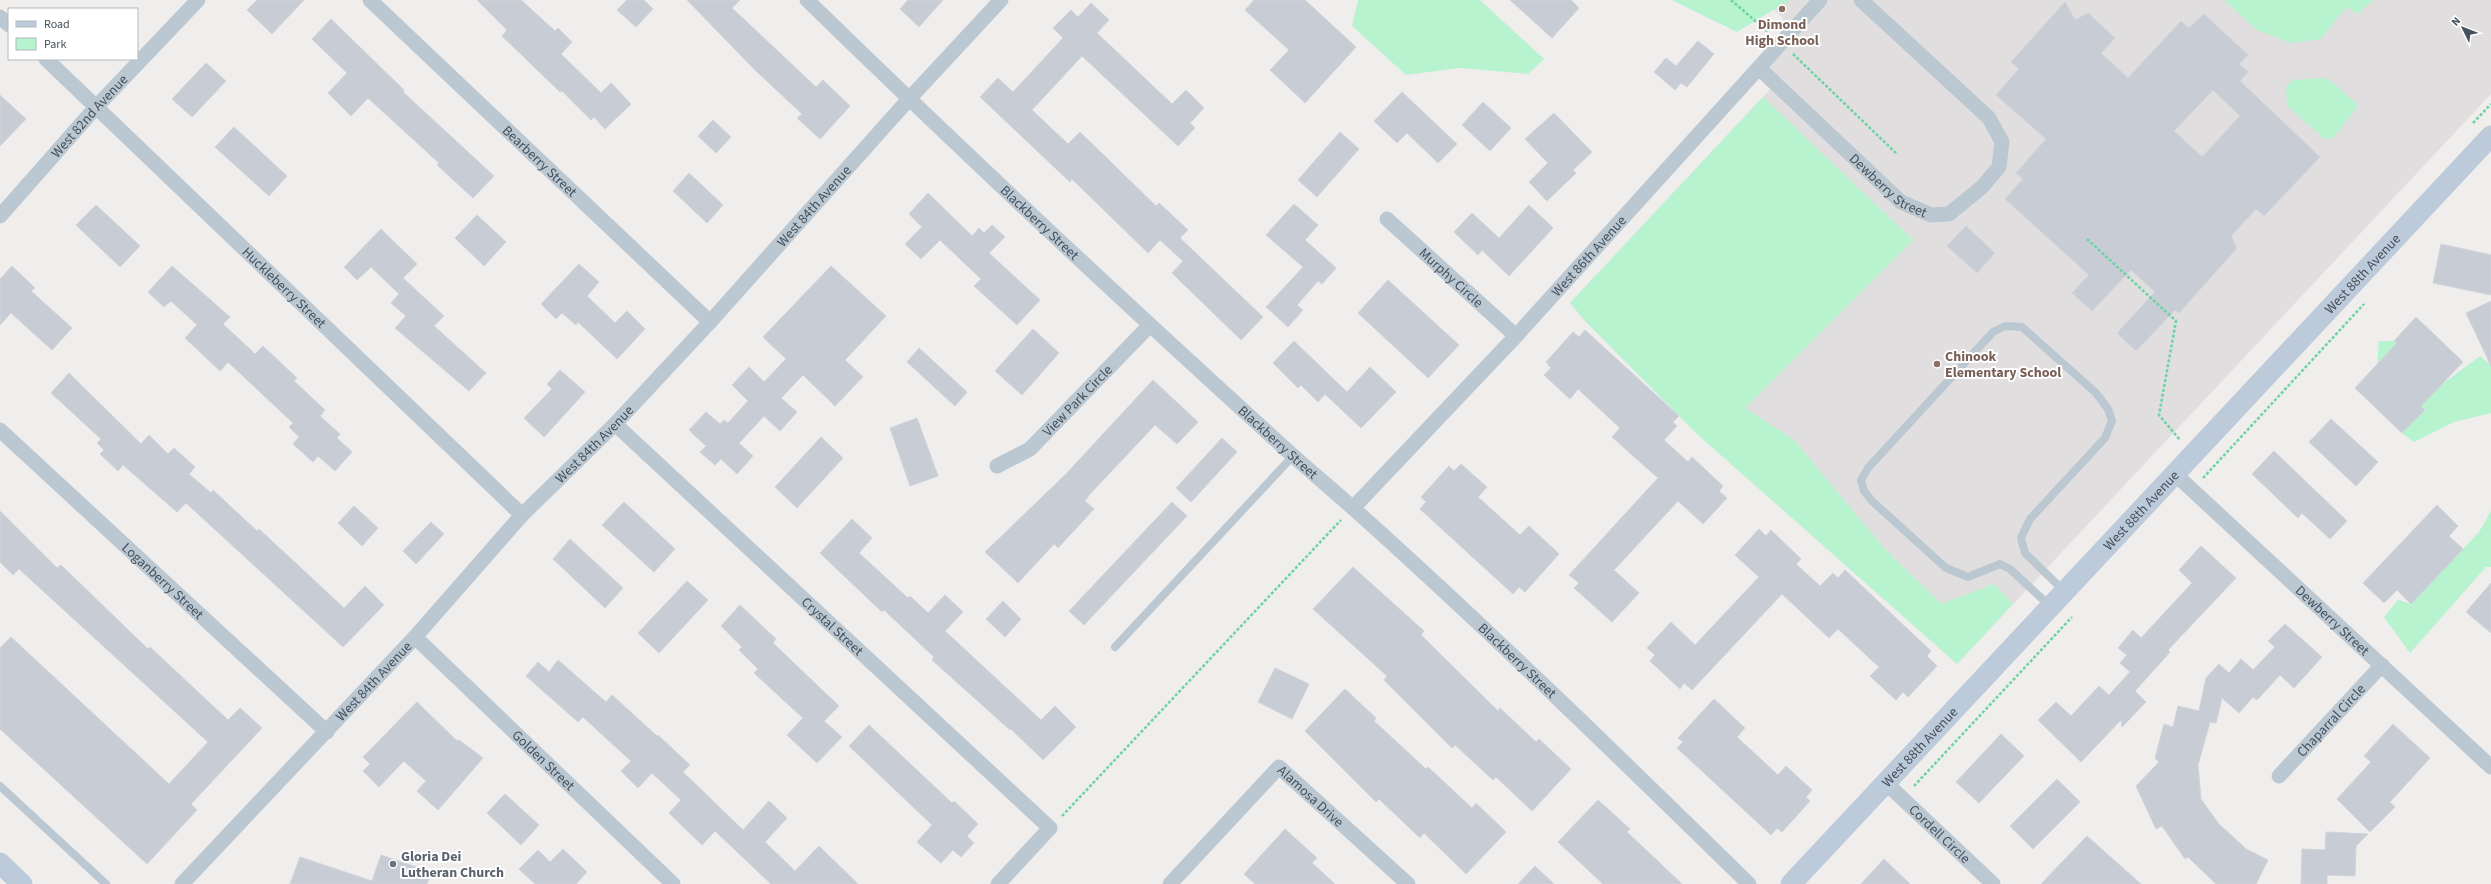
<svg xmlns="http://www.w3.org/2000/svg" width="2491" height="884" viewBox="0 0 2491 884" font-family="'Source Sans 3',sans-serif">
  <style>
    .education { fill: #e1dedf }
    .green { fill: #b6f3ce }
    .building { fill: #c8ccd4; stroke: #d0d3da; fill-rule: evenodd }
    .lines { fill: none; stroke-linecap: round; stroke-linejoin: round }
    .path { stroke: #6bd4a2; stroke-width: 2.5; stroke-dasharray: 3 2; stroke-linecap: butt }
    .lane { stroke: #bcc8d1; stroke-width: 8 }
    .street { stroke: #bcc8d1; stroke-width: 15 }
    .secondary { stroke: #bdcad9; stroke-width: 21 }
    .education-dot { fill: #8d6e63; stroke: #fff; stroke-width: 1.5 }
    .worship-dot { fill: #6b7280; stroke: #fff; stroke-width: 1.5 }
    .labels { text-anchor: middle; stroke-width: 4; stroke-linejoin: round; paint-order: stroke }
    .education-label { font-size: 14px; font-weight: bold; fill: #785e54; stroke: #fff }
    .street-label { font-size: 14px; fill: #44505d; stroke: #fff }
    .worship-label { font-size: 14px; font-weight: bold; fill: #5b616d; stroke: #fff; text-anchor: start }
  </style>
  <rect width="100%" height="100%" fill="#f0eded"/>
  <!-- education -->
  <path class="education" d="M1763 0H2491V94L1957 664 1570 303 1775 84 1760 69 1780 43 1783 18Z"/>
  <!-- green -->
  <path class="green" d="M1358 0H1480L1544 59 1528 74 1459 68 1406 75 1352 26Z
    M1672 0H1790L1737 32Z
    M2224 0H2373L2358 14 2346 7 2321 39 2291 43 2257 30Z
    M2327 78 2358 105 2333 138 2325 139 2287 106 2286 87 2293 80Z
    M1763 97 1913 240 1745 408 1794 440 1884 548 1941 604 1994 584 2013 604 1957 664 1697 434 1585 321 1570 303Z
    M2379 341H2394L2441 385 2480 356 2491 365V413L2454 422 2414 442 2402 433 2425 409 2377 365Z
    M2491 511V567H2486L2410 653 2384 617 2398 600 2411 604 2479 532Z"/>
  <!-- building -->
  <path class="building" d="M257 0H304L272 34 247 10Z
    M477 0H521L555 31 558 28 572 42 561 54 601 93 611 83 631 104 605 129 594 117 591 120 562 91 560 92 502 36 507 30Z
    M627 0H644L653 9 636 27 617 10Z
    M687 0H740L732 8 816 87 823 80 850 106 820 139 797 118 802 114 755 70Z
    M908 0H943L919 27 900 9Z
    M1254 0H1305L1356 47 1305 103 1270 70 1289 50 1245 10Z
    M1510 0H1571L1579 8 1552 38Z
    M2065 2 2075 20 2088 13 2115 38 2101 53 2128 78 2181 21 2189 28 2204 14 2248 55 2239 64 2248 72 2240 81 2320 157 2264 216 2256 209 2231 236 2237 248 2179 313 2175 310 2136 351 2117 333 2155 292 2131 270 2092 311 2072 293 2089 275 2005 199 2023 179 2016 173 2046 139 1996 95 2019 69 2011 62ZM2213 90 2240 116 2202 157 2174 131Z
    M1091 3 1109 20 1097 33 1172 104 1186 90 1204 108 1190 123 1195 128 1178 146 1082 56 1032 110 1068 144 1080 132 1156 206 1159 203 1188 230 1180 238 1263 317 1241 340 1172 273 1183 261 1160 240 1148 253 1072 179 1070 182 980 97 998 78 1013 92 1063 38 1053 28 1071 10 1078 17Z
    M331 19 404 90 403 92 494 176 473 198 437 165 439 163 368 98 351 116 328 93 347 73 312 39Z
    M1698 41 1714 54 1687 87 1681 83 1675 90 1654 72 1666 58 1676 66Z
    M206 63 226 81 192 117 172 99Z
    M1402 92 1457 144 1438 163 1407 133 1397 143 1374 121Z
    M0 95 26 119 0 146Z
    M1483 102 1511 128 1490 151 1462 125Z
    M1554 113 1592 152 1573 170 1576 173 1547 201 1529 182 1548 163 1525 139Z
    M713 120 731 137 716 153 698 136Z
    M234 127 287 176 269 196 215 147Z
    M1340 132 1359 149 1317 197 1298 180Z
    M689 173 723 205 707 223 673 191Z
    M928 193 972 236 979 228 984 233 992 225 1005 237 989 253 1040 300 1017 325 974 286 981 279 940 240 921 259 905 244 922 227 909 214Z
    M1294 204 1318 225 1305 240 1336 268 1322 284 1318 281 1297 305 1303 310 1288 327 1266 307 1303 267 1266 235Z
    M96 205 140 246 120 267 76 225Z
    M1529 205 1553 228 1509 276 1482 250 1478 255 1454 232 1472 213 1499 238Z
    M477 215 506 242 484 266 455 238Z
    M1966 226 1995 253 1977 273 1947 246Z
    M381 229 417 264 403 278 444 316 434 326 486 373 469 391 395 328 406 316 391 303 399 294 371 267 357 280 344 267Z
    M2441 244 2491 255V295L2433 283Z
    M579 264 599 282 587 296 615 323 627 311 645 329 617 359 578 322 576 325 562 313 556 319 541 304Z
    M12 266 35 288 31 291 72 328 52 350 11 313 0 325V279Z
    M172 266 230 317 223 324 255 354 263 346 297 378 294 381 325 410 320 416 340 434 337 438 352 452 335 471 318 456 313 462 293 444 299 437 289 427 293 423 228 362 220 371 185 338 197 325 171 301 164 307 148 292Z
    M831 266 886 316 845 360 863 377 835 406 803 375 781 398 797 412 780 431 764 416 739 443 753 456 737 474 721 459 715 465 700 452 706 446 689 430 706 412 720 424 724 420 728 423 748 401 732 385 749 367 764 382 786 359 763 337Z
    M1388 280 1459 345 1428 378 1358 313Z
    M2491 301V366L2466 313Z
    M2416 317 2463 362 2421 406 2425 410 2402 433 2355 388 2397 343 2394 341Z
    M1033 329 1059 353 1022 395 995 371Z
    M1585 330 1679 416 1673 422 1677 426 1664 440 1688 462 1692 457 1723 486 1719 491 1727 498 1703 524 1678 501 1639 543 1614 570 1639 593 1612 622 1574 588 1579 583 1569 575 1658 478 1612 437 1620 428 1578 389 1570 399 1544 375 1551 368 1546 362 1573 332 1579 337Z
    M1294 341 1347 392 1370 367 1396 392 1361 428 1325 394 1318 402 1301 385 1298 388 1273 363Z
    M919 348 967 392 955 406 907 362Z
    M560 370 585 392 544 437 524 418 552 389 547 384Z
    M69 373 141 444 149 435 168 454 174 448 195 467 189 474 211 493 213 490 257 531 259 529 344 608 365 586 384 605 343 647 186 503 177 512 123 465 118 471 100 454 104 450 97 443 101 439 51 393Z
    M1153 380 1198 422 1177 444 1155 425 1089 495 1085 501 1094 509 1058 548 1054 544 1018 583 985 552 1066 474Z
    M917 418 938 476 910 486 890 428Z
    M2331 419 2378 462 2356 486 2309 442Z
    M821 437 843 458 797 508 775 487Z
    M1222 438 1237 452 1191 502 1176 488Z
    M2274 451 2347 521 2330 539 2302 513 2298 518 2252 474Z
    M1461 464 1487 487 1478 497 1520 535 1529 526 1559 554 1525 592 1519 587 1513 594 1420 509 1426 502 1421 497 1449 466 1454 471Z
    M624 502 675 549 654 572 602 525Z
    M1172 502 1187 516 1084 625 1069 611Z
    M2437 505 2458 526 2449 536 2463 549 2411 604 2397 590 2384 603 2363 583Z
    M354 506 378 528 362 546 338 523Z
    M0 511 57 568 61 565 148 649 150 647 228 720 240 708 262 728 191 804 197 810 147 864 0 729V648L11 637 169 784 208 742 19 569 13 575 0 562Z
    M852 519 872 538 859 553 908 598 910 596 928 613 945 595 963 612 945 631 1041 720 1055 706 1076 727 1043 760 1011 729 1010 730 932 660 934 657 884 610 882 612 820 553Z
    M431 522 444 534 416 564 403 551Z
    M1759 529 1766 536 1771 530 1801 559 1796 564 1820 586 1833 573 1838 578 1845 570 1931 651 1927 656 1937 666 1908 697 1903 692 1896 700 1870 676 1879 667 1838 629 1829 638 1782 594 1692 690 1684 683 1680 689 1650 661 1655 655 1647 648 1671 622 1695 645 1759 577 1735 555Z
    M570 539 623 588 605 608 553 559Z
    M2201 546 2236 578 2168 650 2170 652 2135 691 2146 702 2122 727 2121 720 2081 762 2038 720 2056 702 2071 716 2099 686 2109 695 2130 672 2120 663 2127 655 2118 648 2133 630 2141 638 2192 583 2179 570Z
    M1353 567 1424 631 1421 635 1498 711 1500 708 1536 742 1539 739 1571 769 1532 811 1496 777 1493 780 1455 745 1452 748 1384 680 1387 676 1313 609Z
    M687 581 708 600 659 653 638 633Z
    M2491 583V633L2466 612Z
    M1003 601 1021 619 1005 637 986 619Z
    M740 605 776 639 773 643 839 706 824 721 842 737 817 763 787 735 803 718 754 673 758 669 739 650 742 647 721 626Z
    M2285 624 2322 657 2294 688 2280 675 2257 700 2253 697 2239 713 2222 698 2216 723 2210 722 2198 765 2201 799 2218 823 2246 849 2268 860 2256 884H2216L2188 857 2185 859 2162 826 2156 829 2136 786 2159 762 2155 758 2164 724 2173 727 2178 706 2199 711 2206 678 2219 664 2229 673 2241 659 2253 670 2275 647 2268 641Z
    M558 660 606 702 612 695 657 736 658 735 690 765 683 772 743 830 769 801 787 818 765 842 795 871 819 846 858 884H771L715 831 702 845 669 813 681 800 652 773 638 788 621 771 631 761 583 717 578 722 526 676 538 662 549 672Z
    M1275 668 1309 684 1292 719 1258 702Z
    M1345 689 1376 718 1374 721 1426 769 1428 767 1472 808 1476 803 1506 832 1466 874 1424 833 1420 838 1379 799 1376 802 1305 731Z
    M1714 699 1745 728 1737 737 1778 775 1786 766 1812 790 1806 797 1810 801 1782 832 1777 828 1771 835 1677 748 1683 742 1678 738Z
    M417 702 457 741 459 740 483 758 438 810 417 791 426 781 404 761 379 787 363 771 370 764 363 757Z
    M2393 724 2430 758 2390 802 2395 807 2370 832 2337 799 2371 762 2364 756Z
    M869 725 952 803 954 801 978 824 967 836 974 843 961 857 953 850 941 863 917 842 932 825 849 746Z
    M2001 734 2024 756 1979 803 1956 782Z
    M2057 779 2080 802 2033 849 2010 826Z
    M505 794 539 825 521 845 487 813Z
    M1598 800 1630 829 1627 832 1682 884H1603L1558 842Z
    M1285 829 1317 858 1312 863 1335 884H1255L1244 874Z
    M2326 832 2368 834 2356 846 2355 876 2327 875V884H2301L2302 849 2325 850Z
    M2087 836 2141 884H2041Z
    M563 849 587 872 576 884H535L519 869 538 850 550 862Z
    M381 855 431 872 427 884H290L300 857 372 881Z
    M1884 859 1910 884H1861Z
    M1535 866 1554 884H1518Z"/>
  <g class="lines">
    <!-- path -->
    <path class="path" d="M1731 0 1768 32
      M1793 54 1897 154
      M2473 123 2491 104
      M2087 239 2176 321 2159 415 2180 440
      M2203 478 2364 304
      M1914 786 2072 617
      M1062 816 1341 520"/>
    <!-- lane -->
    <path class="lane" d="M2050 606 2010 569 2000 564 1968 577 1946 568 1872 501 1864 491 1861 480 1868 468 1993 332 2005 326 2022 327 2096 393 2108 409 2112 421 2105 438 2030 519 2021 538 2025 553 2065 592
      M1115 647 1293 456
      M0 786 106 884"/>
    <!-- street -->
    <g class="street">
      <path id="s1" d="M370 0 710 322"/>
      <path id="s2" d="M807 0C965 154 1127 305 1290 453 1311 472 1333 490 1354 509 1489 630 1619 757 1749 884"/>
      <path d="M0 17 9 25"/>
      <path id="s3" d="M46 59 522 515"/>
      <path id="s4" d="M1760 69 1901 202 1931 215 1949 214 1982 187 1999 167 2002 142 1989 118 1861 0"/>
      <path id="s5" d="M0 216 97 106 198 0"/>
      <path id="s6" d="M1387 219 1516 336"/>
      <path id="s7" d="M615 424 1050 828 998 884"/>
      <path id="s8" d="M0 430 327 732"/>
      <path id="s9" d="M997 466 1030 449 1150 325"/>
      <path id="s10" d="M2175 474 2491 767"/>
      <path id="s11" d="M1353 508 1516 336 1820 0"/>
      <path id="s12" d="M415 637 673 884"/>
      <path id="s13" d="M2279 776 2382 665"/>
      <path id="s14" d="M1886 783 1993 884"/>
      <path id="s15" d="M182 884 415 637 522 515 615 424 710 322 909 99 1001 0"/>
      <path id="s16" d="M1170 884 1279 767 1408 884"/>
    </g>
    <!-- secondary -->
    <g class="secondary">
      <path d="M0 863 22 884"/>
      <path id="s17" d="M1791 884 2491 136"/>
    </g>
  </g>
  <!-- markers -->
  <g class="education-dot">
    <circle cx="1782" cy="9" r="4"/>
    <circle cx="1937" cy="364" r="4"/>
  </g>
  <circle class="worship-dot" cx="393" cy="864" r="4"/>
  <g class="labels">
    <!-- education labels -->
    <g class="education-label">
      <text x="1782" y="29">Dimond<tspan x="1782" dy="16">High School</tspan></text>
      <text x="1945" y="361" text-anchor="start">Chinook<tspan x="1945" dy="16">Elementary School</tspan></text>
    </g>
    <!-- street labels -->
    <g class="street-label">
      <text dy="5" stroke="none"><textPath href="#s5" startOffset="134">West 82nd Avenue</textPath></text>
      <text dy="5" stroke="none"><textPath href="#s1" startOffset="234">Bearberry Street</textPath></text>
      <text dy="5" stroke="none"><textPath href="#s4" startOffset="174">Dewberry Street</textPath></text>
      <text dy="5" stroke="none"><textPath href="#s15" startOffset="927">West 84th Avenue</textPath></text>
      <text dy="5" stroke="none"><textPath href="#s2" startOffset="322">Blackberry Street</textPath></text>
      <text dy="5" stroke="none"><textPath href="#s11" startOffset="345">West 86th Avenue</textPath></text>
      <text dy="5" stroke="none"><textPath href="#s17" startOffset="836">West 88th Avenue</textPath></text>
      <text dy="5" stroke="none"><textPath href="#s6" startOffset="87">Murphy Circle</textPath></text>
      <text dy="5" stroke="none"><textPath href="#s3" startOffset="330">Huckleberry Street</textPath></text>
      <text dy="5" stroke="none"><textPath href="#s9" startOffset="105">View Park Circle</textPath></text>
      <text dy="5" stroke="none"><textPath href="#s2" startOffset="646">Blackberry Street</textPath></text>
      <text dy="5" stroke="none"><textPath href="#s15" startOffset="603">West 84th Avenue</textPath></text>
      <text dy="5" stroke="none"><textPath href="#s17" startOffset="512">West 88th Avenue</textPath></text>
      <text dy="5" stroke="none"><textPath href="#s8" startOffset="222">Loganberry Street</textPath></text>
      <text dy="5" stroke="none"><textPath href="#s10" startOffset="215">Dewberry Street</textPath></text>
      <text dy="5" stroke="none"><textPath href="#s7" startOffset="297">Crystal Street</textPath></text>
      <text dy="5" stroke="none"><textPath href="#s2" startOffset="970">Blackberry Street</textPath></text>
      <text dy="5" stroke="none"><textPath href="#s15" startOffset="279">West 84th Avenue</textPath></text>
      <text dy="5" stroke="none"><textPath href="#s13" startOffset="76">Chaparral Circle</textPath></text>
      <text dy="5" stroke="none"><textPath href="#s17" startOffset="188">West 88th Avenue</textPath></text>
      <text dy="5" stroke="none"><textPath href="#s12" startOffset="178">Golden Street</textPath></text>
      <text dy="5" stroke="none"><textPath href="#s16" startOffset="203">Alamosa Drive</textPath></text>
      <text dy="5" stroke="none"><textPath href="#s14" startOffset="74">Cordell Circle</textPath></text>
    </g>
    <!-- worship labels -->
    <g class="worship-label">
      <text x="401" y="861">Gloria Dei<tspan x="401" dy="16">Lutheran Church</tspan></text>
    </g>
  </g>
  <!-- legend -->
  <rect x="8" y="8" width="130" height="52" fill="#ffffff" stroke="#b4b9be"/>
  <rect x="16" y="21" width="20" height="6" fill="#bdcad9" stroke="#b4b9be"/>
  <text x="44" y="28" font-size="12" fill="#44505d">Road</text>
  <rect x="16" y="38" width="20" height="12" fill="#b6f3ce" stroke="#b4b9be"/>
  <text x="44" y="48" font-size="12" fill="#44505d">Park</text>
  <!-- north arrow -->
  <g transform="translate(2463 28) rotate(313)" stroke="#ffffff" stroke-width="3" paint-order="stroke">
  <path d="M0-3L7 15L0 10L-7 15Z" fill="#44505d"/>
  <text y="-6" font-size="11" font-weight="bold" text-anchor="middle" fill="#44505d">N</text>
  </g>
</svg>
